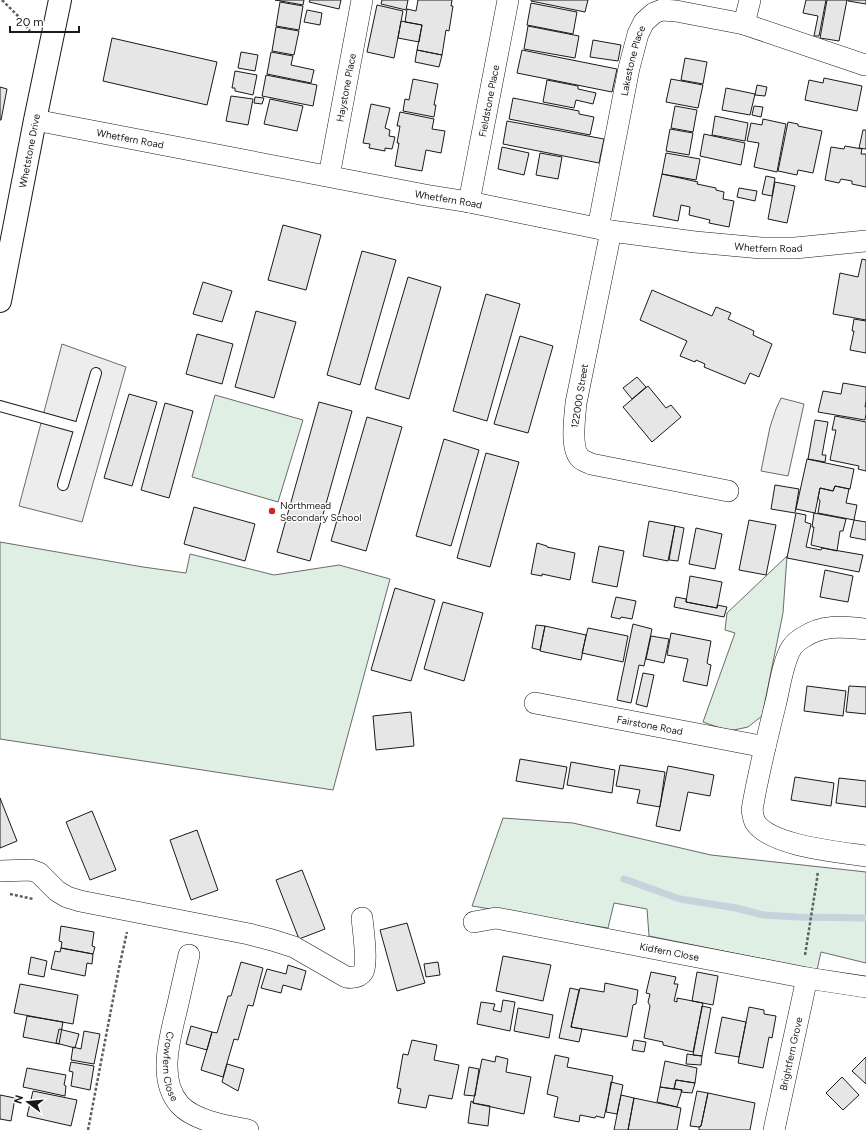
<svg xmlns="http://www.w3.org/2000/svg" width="866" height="1130" viewBox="0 0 866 1130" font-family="Figtree,sans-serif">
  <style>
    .green { fill: #e0efe3; stroke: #6a6a6a }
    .parking { fill: #ededed; stroke: #6a6a6a }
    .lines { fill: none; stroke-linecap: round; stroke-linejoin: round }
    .stream { stroke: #c6d2dc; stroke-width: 7 }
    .building { fill: #e6e6e6; stroke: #1a1a1a }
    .lane-casing { stroke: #1a1a1a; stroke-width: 12 }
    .street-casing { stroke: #1a1a1a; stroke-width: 22 }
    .secondary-casing { stroke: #1a1a1a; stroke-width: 24 }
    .path { stroke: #5f5f5f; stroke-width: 2.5; stroke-dasharray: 3 2; stroke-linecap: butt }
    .lane { stroke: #fff; stroke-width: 10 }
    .street { stroke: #fff; stroke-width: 21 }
    .secondary { stroke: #fff; stroke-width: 22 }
    .poi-dot { fill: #c62828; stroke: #fff; stroke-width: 1.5 }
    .labels { text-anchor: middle; stroke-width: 3; stroke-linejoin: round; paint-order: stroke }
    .street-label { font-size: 10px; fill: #1a1a1a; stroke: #fff }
    .poi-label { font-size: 10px; fill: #1a1a1a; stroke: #fff; text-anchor: start }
  </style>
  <rect width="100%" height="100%" fill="#fff"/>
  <!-- green -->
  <path class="green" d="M215 395 303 420 278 502 192 477Z
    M0 542 143 567 186 573 190 554 274 575 339 565 390 579 333 790 0 739Z
    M787 556 783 613 762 716 748 727 729 731 703 722 735 633 725 630 727 613Z
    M503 818 573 823 711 855 866 872V963L821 952 817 970 649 936 647 909 614 903 608 928 472 906Z"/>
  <!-- parking -->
  <path class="parking" d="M62 344 126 367 82 522 19 506Z
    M781 398 804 404 788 476 761 471 770 427 776 409Z"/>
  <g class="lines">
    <!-- stream -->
    <path class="stream" d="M624 879 680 899 736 908 764 915 797 917 866 918"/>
  </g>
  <!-- building -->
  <path class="building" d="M275 0H304L303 5Z
    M310 0H341L339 9 309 2Z
    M382 0H408L406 10 381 4Z
    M418 0H452L451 6H453L449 31 446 30 442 55 417 50 422 25 405 22 407 9 416 11Z
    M531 0H588L585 12 531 1Z
    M806 0H826L819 36H814L818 16 803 13Z
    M827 0H847L839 41 820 38Z
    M848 0H866V4L848 1Z
    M280 2 303 6 299 30 276 26Z
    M531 3 577 12 573 34 527 25Z
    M377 5 403 11 394 58 367 52Z
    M307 10 322 13 320 25 304 22Z
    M401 21 422 25 419 42 398 38Z
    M528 26 579 36 575 58 524 49Z
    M276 27 299 31 294 55 272 51Z
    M112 38 217 62 207 105 103 81Z
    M593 40 621 45 618 61 590 57Z
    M417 50 442 55 439 67 415 62Z
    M522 50 617 69 612 92 517 73Z
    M241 52 258 55 255 71 238 68Z
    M271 52 293 56 291 65 314 70 311 83 267 74Z
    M685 58 707 62 703 84 681 80Z
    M235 71 257 75 253 95 235 91V88H232Z
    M266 75 317 85 313 106 262 96Z
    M824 78 862 86 857 111 805 100 809 80 823 83Z
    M413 79 438 84 434 105H436L434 117 403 111 405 99 409 100Z
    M671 79 703 85 698 108 666 102Z
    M547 80 578 86V89L596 93 593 104 576 100 574 108 543 102Z
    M757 85 767 87 765 96 755 95Z
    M0 87 7 89 1 120H0Z
    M726 88 755 94 750 115 722 110Z
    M231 96 253 99 248 125 226 121Z
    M255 97 264 98 262 104 254 103Z
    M513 98 579 111V114L594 117 590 135 509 119Z
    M270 99 303 106 297 131 264 124Z
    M371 104 390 108 385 128 390 130 389 136 395 137 392 149 385 148V151L369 148 370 144 363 143Z
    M675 106 697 110 693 132 671 128Z
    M754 106 763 107 761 117 752 115Z
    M400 112 434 119 432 129 445 131 441 153 426 150 422 171 395 166 399 143H397L400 126H397Z
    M715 116 748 123 745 141 712 135Z
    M763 119 786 124 777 172 754 167 759 143 747 141 751 123 762 125Z
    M507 121 604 139 599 163 503 144Z
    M788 122 798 124V126L822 131 813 173 798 170 797 175 778 171Z
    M670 129 693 133 689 155 666 151Z
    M863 130H866V149L859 148Z
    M704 134 745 143 741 165 700 156Z
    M845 146 862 149 861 154H866V187L852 184V181L841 179 839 183 825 180 831 147 844 149Z
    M502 147 529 153 524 175 498 169Z
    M540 153 562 157 558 179 536 175Z
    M666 153 700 159 696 180 662 174Z
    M662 174 698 182 697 184 716 188V190L724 192 723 199 734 201 729 227 709 223 710 220 689 215 690 207 681 205 678 221 653 216Z
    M766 176 775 178 772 196 762 194Z
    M775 182 795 186 787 223 768 219Z
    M739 188 757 191 755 201 737 197Z
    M283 225 321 235 306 290 268 280Z
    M362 251 396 260 360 385 327 375Z
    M862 259 866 260V320L833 314 840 273 858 277Z
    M408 277 441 287 409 399 375 389Z
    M203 282 232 291 222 322 193 314Z
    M652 290 712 316 716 307 731 313 728 319 754 331 753 335 772 344 759 377 750 373 745 384 704 367 705 364 696 360 695 362 680 356 687 341 640 320Z
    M486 294 520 304 487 421 453 411Z
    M256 311 296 322 274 398 235 387Z
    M854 319 866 321V353L850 350 854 331H852Z
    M197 334 233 344 222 384 186 374Z
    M520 336 553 346 528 433 494 424Z
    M637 377 646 387 632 399 623 388Z
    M843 383 866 387V401L865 407H866V414L865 420 818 412 823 391 841 394Z
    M648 386 666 408 671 405 681 417 652 442 623 407Z
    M129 394 157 402 132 486 104 478Z
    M319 402 352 411 310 561 277 552Z
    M165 403 193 411 169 498 141 490Z
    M835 416 866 422V471L858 469 859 466 830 460 836 430H832Z
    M367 417 402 427 366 551 331 541Z
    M815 420 828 422 822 455H826L825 462 808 459Z
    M444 439 479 450 451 546 416 536Z
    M486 453 519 462 490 567 457 558Z
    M807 459 854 469 850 489 835 486 833 491 820 488 815 513 796 509Z
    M775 485 799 489 795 513 771 509Z
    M835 486 849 489 846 503 857 505 854 520 818 513 820 501 818 498 820 488 833 491Z
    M194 507 255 524 245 561 184 544Z
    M796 513 806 515 805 522 811 524 806 547 821 550 822 548 863 555 859 572 787 558Z
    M814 513 846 519 843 531H840L837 551 811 545 814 527H812Z
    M749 520 776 525 766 575 739 570Z
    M854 520 866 522V540L850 537Z
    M649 521 675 526 668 561 643 556Z
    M675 526 684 528 678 561 669 560Z
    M696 528 722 534 715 569 689 564Z
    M537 543 547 546V547L575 553 570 580 542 574V576L531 574Z
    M599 546 624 551 617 587 592 582Z
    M825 570 853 576 848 602 820 597Z
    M690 576 722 582 717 608 686 602Z
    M395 588 435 600 411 681 371 670Z
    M616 597 636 601 632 619 621 617 620 619 611 617Z
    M676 597 686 599V602L717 608V605L727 607 724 617 674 607Z
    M443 602 483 613 464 681 424 669Z
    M633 624 652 629 644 666 639 665 631 703 617 700Z
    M536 625 545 626 540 650 532 648Z
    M545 626 586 635 581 660 540 651Z
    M588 628 628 636 623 662 582 653Z
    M671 633 711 641 707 663 708 664 711 665 707 686 683 681 688 659 667 655Z
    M651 636 669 639 664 663 646 659Z
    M643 673 654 675 647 707 636 704Z
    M807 686 846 691 843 716 804 711Z
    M849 686 866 687V714L846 712Z
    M411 712 414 746 376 750 373 716Z
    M520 759 567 767 563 789 516 781Z
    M571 762 615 770 612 793 567 785Z
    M620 765 665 772 660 807 637 803 640 790 616 786Z
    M668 766 714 775 710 796 688 792 680 831 656 826Z
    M795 777 834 783 831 806 791 800Z
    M839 778 866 781V807L836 803Z
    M0 798 17 841 0 848Z
    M92 811 116 870 90 880 66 822Z
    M197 830 218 890 191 900 170 840Z
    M302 870 325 929 299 939 276 880Z
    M407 923 425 983 397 991 380 930Z
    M61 926 94 932 92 946 95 947 93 954 61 948 62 942 59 941Z
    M61 948 93 954 92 964 87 963 85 976 51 969 55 951 60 952Z
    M503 956 551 965 543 1001 496 991Z
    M31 957 47 961 44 977 28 974Z
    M241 962 263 968 253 1006 248 1005 238 1040 234 1039 223 1077 201 1070 212 1032 217 1033 228 996H231Z
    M438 962 440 975 426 977 424 964Z
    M288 965 306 971 301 990 283 985 281 993 261 988 267 969 286 974Z
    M651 972 676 977 674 984H678L674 1001 677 1002V998L703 1003 693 1052 663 1045V1042L644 1038 650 1006 648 1002 650 994 646 993Z
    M697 972 718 976 713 1005 692 1001Z
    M605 983 638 990 636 1004 633 1005 627 1037 571 1027 580 988 604 992Z
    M20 984 78 995 73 1024 14 1013Z
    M570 988 579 990 571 1027 582 1029 579 1042 559 1038Z
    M503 1000 515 1002 510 1031 477 1024 481 1002 495 1004 493 1010 501 1012Z
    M702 1006 711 1008 702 1056 693 1055Z
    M749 1007 764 1010V1014L776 1016 772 1038 769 1037 763 1068 738 1063Z
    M518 1008 553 1015 549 1038 514 1031Z
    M27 1016 63 1022 59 1044 23 1037Z
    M722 1017 746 1022 739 1057 715 1053Z
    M191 1026 212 1032 207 1050 186 1044Z
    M59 1029 79 1034 75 1048 56 1043Z
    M84 1031 100 1034 94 1064 71 1060 73 1047 81 1049Z
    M412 1040 437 1045 434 1060 459 1065 452 1099 429 1095 426 1108 398 1103 401 1089 397 1088 403 1054 408 1055Z
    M634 1040 646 1042 644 1052 632 1050Z
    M687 1054 702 1056 701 1065 686 1064Z
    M555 1055 569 1058 567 1067 613 1076 604 1118 596 1116 595 1118 580 1115 579 1122 554 1117 558 1097 547 1094Z
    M496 1056 508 1059 506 1072 531 1077 524 1114 473 1103 482 1059 495 1062Z
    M866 1057V1084L852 1071Z
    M665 1061 697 1068 695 1083 676 1080 674 1089 660 1087Z
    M71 1062 94 1066 90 1090 71 1086 73 1072 69 1071Z
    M227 1064 244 1069 238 1091 222 1082Z
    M469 1067 479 1069 475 1096 464 1095Z
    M27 1068 66 1075 64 1085 66 1086 65 1096 23 1087Z
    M842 1077 859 1095 843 1110 826 1093Z
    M676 1080 695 1083 692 1093 681 1092 682 1090 676 1089H674Z
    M611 1082 623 1085 617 1114 606 1112Z
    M660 1087 674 1089H676L682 1090 677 1107 657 1102Z
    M33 1091 77 1100 71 1126 27 1116Z
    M697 1091 708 1093 701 1126 699 1127 690 1126Z
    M708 1093 755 1103 750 1130H699V1127L701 1126Z
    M0 1095 15 1098 11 1121 0 1119Z
    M621 1095 634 1098 628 1130H614Z
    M634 1098 681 1108 677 1130H628Z
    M471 1101 473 1102V1103L490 1106 488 1126 468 1123Z"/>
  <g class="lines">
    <defs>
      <path id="lane" d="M0 406 79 428
        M63 485 96 373"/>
      <g id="street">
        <path d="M744 24 865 65"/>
        <path id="s1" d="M35 120 425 195 469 202 611 231 695 242 761 248H795L866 241"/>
        <path id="s2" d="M329 176 362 0"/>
        <path id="s3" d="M469 202 508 0"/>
        <path id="s4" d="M598 228 629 68 638 34 644 22 654 13 662 10 676 11 744 24 750 0"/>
        <path d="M611 231 576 403C575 416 570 448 580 458 583 461 587 462 591 464L728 491"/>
        <path d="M866 629C844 627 823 624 804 637 800 639 795 643 792 647 783 661 780 685 776 702 767 738 758 774 752 810 753 814 753 818 755 822 770 846 839 852 866 856"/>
        <path id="s5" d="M535 703 765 747"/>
        <path d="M0 871 31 870 39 873 57 891 67 897 80 901 249 934 272 940 294 947 346 977C353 978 359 978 363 972 368 964 363 928 362 918"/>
        <path id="s6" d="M474 922 496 918 807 978 866 987"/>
        <path id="s7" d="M189 955C185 973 181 991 177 1008 170 1037 157 1080 180 1105 195 1121 227 1126 248 1130"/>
        <path id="s8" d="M774 1130 807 978"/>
      </g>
      <g id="secondary">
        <path id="s9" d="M0 301 35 120 60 0"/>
      </g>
    </defs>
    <!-- lane casing -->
    <use href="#lane" class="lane-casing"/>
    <!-- street casing -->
    <use href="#street" class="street-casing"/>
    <!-- secondary casing -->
    <use href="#secondary" class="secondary-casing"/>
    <!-- path -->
    <path class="path" d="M2 0 18 16 30 31
      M10 894 33 899
      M805 955 817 879 818 871
      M88 1130 119 968 127 932"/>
    <!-- lane -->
    <use href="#lane" class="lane"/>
    <!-- street -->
    <use href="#street" class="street"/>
    <!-- secondary -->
    <use href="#secondary" class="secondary"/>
  </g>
  <!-- markers -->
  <circle class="poi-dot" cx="272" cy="511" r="4"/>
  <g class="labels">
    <!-- street labels -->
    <g class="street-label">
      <text dy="4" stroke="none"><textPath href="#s4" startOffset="171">Lakestone Place</textPath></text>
      <text dy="4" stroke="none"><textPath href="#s2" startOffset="90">Haystone Place</textPath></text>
      <text dy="4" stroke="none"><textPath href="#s3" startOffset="103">Fieldstone Place</textPath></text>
      <text dy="4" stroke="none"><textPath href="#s1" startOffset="97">Whetfern Road</textPath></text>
      <text dy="4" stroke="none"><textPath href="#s9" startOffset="153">Whetstone Drive</textPath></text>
      <text dy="4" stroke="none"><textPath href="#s1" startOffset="421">Whetfern Road</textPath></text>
      <text dy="4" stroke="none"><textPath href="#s1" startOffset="745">Whetfern Road</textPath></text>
      <text transform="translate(579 396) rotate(-81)" y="4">122000 Street</text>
      <text dy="4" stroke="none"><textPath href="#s5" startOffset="117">Fairstone Road</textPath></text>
      <text dy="4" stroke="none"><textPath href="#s6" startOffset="199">Kidfern Close</textPath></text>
      <text dy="4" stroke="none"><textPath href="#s8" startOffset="78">Brightfern Grove</textPath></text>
      <text dy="4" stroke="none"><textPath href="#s7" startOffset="114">Crowfern Close</textPath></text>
    </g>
    <!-- poi labels -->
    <g class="poi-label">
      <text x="280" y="509">Northmead<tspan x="280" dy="12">Secondary School</tspan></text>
    </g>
  </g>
  <!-- north arrow -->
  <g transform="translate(28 1102) rotate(286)" stroke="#ffffff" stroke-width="3" paint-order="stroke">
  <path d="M0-3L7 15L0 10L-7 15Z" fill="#1a1a1a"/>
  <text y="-6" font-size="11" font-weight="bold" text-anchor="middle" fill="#1a1a1a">N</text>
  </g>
  <!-- scale -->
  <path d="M10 26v6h69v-6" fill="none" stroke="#1a1a1a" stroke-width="2"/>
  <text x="16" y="26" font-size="12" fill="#1a1a1a" stroke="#ffffff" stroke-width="3" paint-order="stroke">20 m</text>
</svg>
